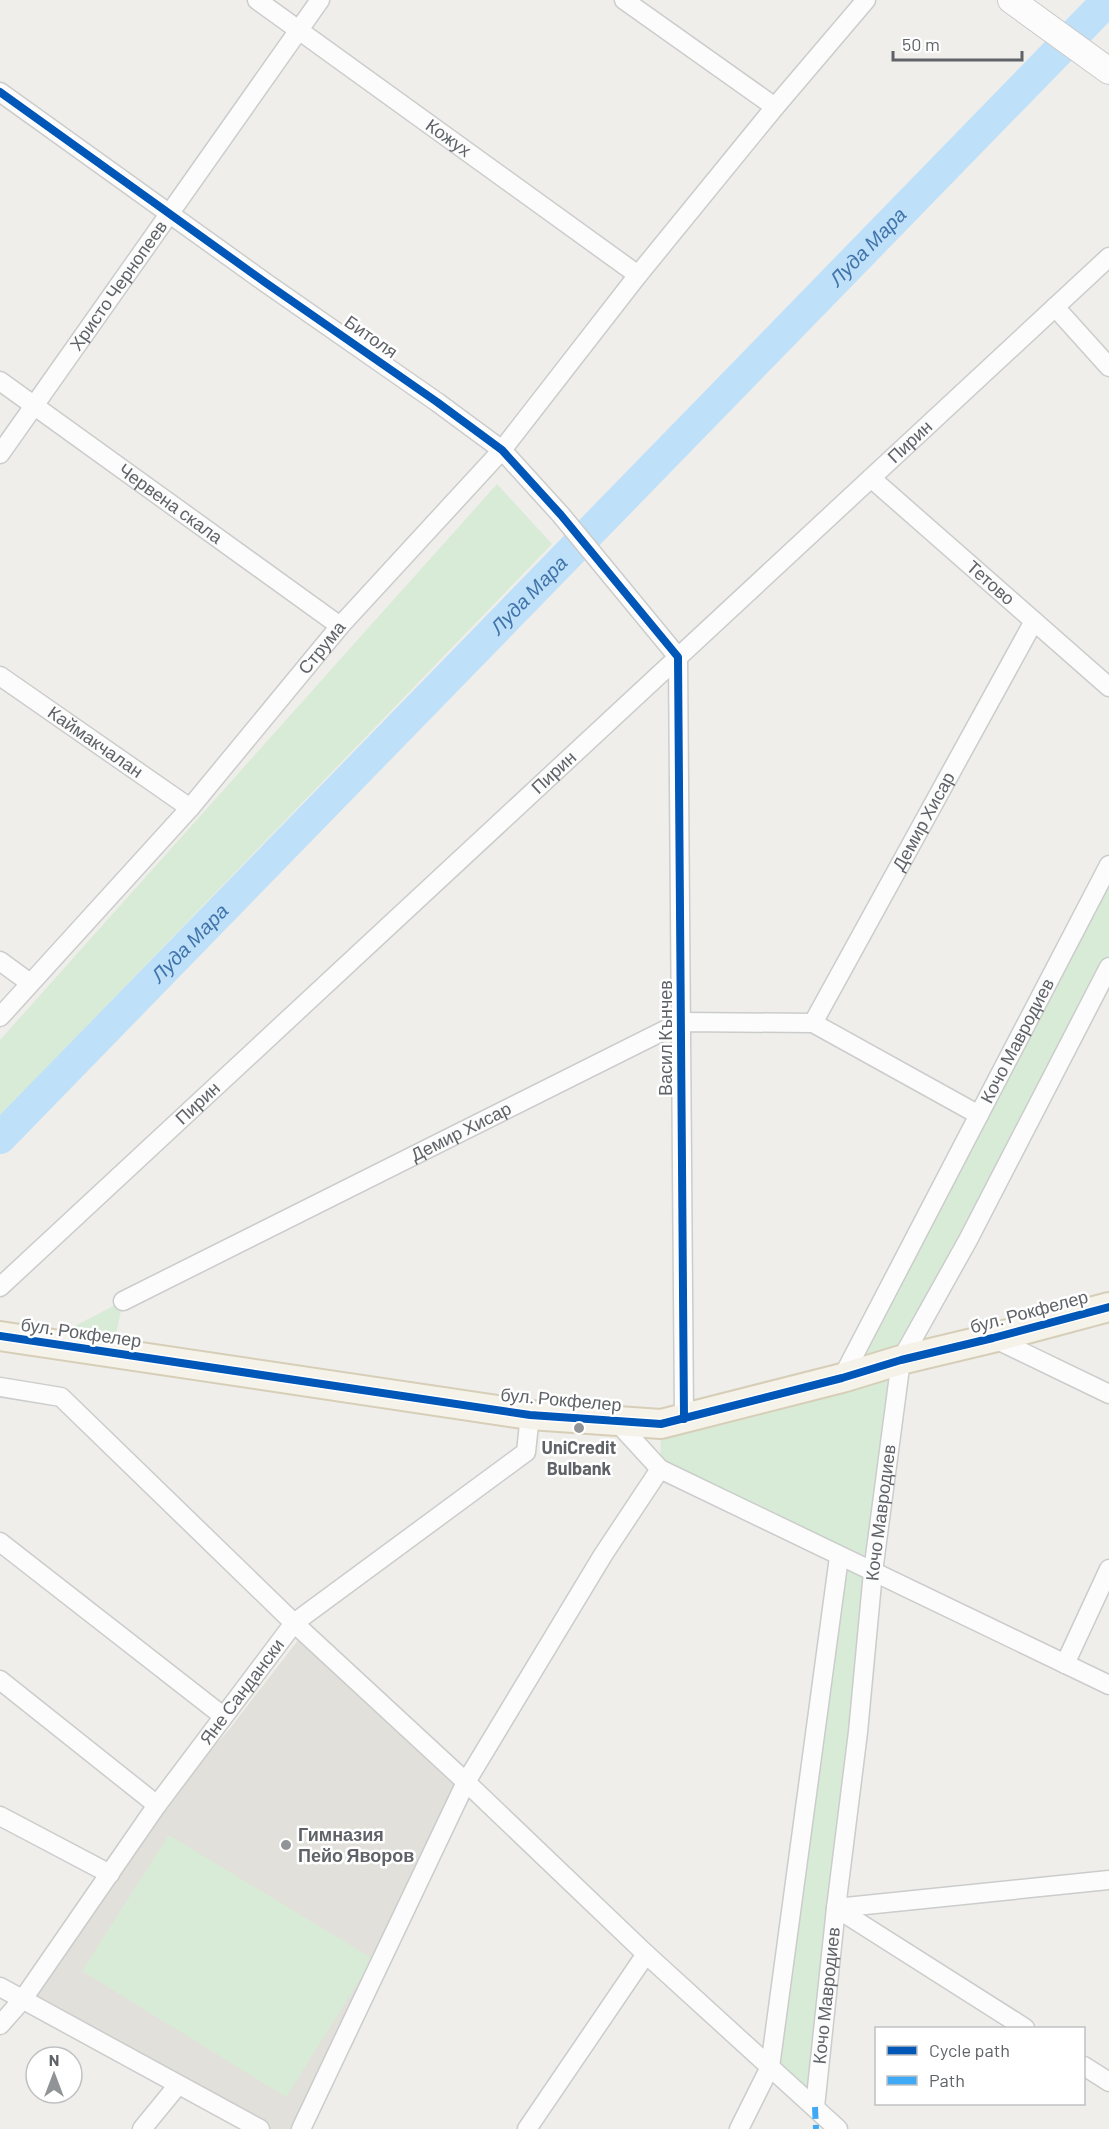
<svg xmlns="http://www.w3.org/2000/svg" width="1109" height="2129" viewBox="0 0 1109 2129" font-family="Barlow,sans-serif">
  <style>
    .education { fill: #e2e0da }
    .green { fill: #d8ebd6 }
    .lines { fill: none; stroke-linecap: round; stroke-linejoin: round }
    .river { stroke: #bfe0f9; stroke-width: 32 }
    .minor-casing { stroke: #cbcccc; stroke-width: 21 }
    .secondary-casing { stroke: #cacacb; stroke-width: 28 }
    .primary-casing { stroke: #d7ceb8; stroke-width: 32 }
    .minor { stroke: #fdfcfc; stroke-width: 18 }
    .secondary { stroke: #fdfcfc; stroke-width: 26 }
    .primary { stroke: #f4f2e9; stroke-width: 28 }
    .quiet { stroke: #3fa9f5; stroke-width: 6; stroke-dasharray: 12 6; stroke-linecap: butt }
    .cycleway-casing { stroke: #fff; stroke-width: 11 }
    .cycleway { stroke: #0057b8; stroke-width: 8 }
    .poi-dot { fill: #919496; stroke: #fff; stroke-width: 2 }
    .labels { text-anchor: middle; stroke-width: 5; stroke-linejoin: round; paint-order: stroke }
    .street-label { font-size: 18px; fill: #5f6368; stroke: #fff }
    .poi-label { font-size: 18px; font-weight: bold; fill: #5f6368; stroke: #fff }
    .water-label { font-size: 20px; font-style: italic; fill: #4174aa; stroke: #fff }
  </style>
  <rect width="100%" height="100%" fill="#efeeea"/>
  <!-- education -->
  <path class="education" d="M302 1635 466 1782 301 2129H260L27 1997 163 1806 231 1727Z"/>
  <!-- green -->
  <path class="green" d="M497 484 552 544 0 1116V1040Z
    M1109 865V967L901 1360 815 2107 770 2067 839 1557 660 1469 661 1424 842 1378Z
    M123 1301 112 1353 42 1343Z
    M169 1835 373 1959 286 2097 82 1971Z"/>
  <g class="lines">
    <!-- river -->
    <path class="river" id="s1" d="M0 1138 1108 0"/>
    <defs>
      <g id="minor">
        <path id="s2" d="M257 0 638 275"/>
        <path d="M624 0 775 107"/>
        <path d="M0 92 266 283 437 402 502 450 561 515 678 657 684 1419"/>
        <path d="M1055 307 1109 367"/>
        <path id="s3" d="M0 381 340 626"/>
        <path id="s4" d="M0 454 320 0"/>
        <path id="s5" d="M871 478 1109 687"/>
        <path id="s6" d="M0 676 190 808"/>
        <path d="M0 961 30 983"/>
        <path id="s7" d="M0 1017 190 808 340 626 502 450 638 275 775 107 866 0"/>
        <path id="s8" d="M813 1023 1034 621"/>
        <path id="s9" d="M0 1287 1109 257"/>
        <path id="s10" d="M123 1301 681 1022 813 1023 979 1115"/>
        <path d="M993 1338 1109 1394"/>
        <path id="s11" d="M842 1378 1109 865"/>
        <path d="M0 1387 61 1397 294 1623 466 1782 646 1954 838 2129"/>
        <path d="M616 1421 660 1469 1109 1685"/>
        <path d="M0 1542 223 1716"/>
        <path d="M1065 1664 1109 1569"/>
        <path d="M0 1680 157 1805"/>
        <path d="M0 1816 110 1874"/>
        <path d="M836 1908 1109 1880"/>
        <path d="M836 1908 1025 2028"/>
        <path d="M0 1987 260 2129"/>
        <path id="s12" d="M0 2025 23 1999 157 1805 294 1623 526 1452 530 1415"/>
        <path d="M1084 2066 1109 2082"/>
        <path id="s13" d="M815 2107 836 1908 858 1732 873 1572 901 1360 968 1240 1109 967"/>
        <path d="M142 2129 178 2085"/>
        <path d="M301 2129 466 1782 603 1555 660 1469"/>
        <path d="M527 2129 646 1954"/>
        <path d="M739 2129 770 2067 839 1557"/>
      </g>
      <path id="secondary" d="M1011 0 1109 71"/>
      <path id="primary" d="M0 1336 530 1415 661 1424 842 1378 901 1360 993 1338 1109 1307"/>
    </defs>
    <!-- minor casing -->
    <use href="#minor" class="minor-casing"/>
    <!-- secondary casing -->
    <use href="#secondary" class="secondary-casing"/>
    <!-- primary casing -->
    <use href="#primary" class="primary-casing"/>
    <!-- minor -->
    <use href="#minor" class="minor"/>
    <!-- secondary -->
    <use href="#secondary" class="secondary"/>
    <!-- primary -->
    <use href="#primary" class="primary"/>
    <!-- quiet -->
    <path class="quiet" d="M815 2107 816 2129"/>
    <defs>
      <path id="cycleway" d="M0 92 266 283 437 402 502 450 561 515 678 657 684 1419
        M0 1336 530 1415 661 1424 842 1378 901 1360 993 1338 1109 1307"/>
    </defs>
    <!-- cycleway casing -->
    <use href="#cycleway" class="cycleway-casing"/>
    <!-- cycleway -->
    <use href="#cycleway" class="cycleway"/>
  </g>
  <!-- markers -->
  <g class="poi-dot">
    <circle cx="579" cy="1428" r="6"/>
    <circle cx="286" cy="1845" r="6"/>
  </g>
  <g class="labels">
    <!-- street labels -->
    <g class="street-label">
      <text dy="6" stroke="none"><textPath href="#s2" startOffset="236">Кожух</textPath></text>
      <text dy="6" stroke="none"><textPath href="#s4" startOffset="206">Христо Чернопеев</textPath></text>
      <text transform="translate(371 337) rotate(35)" y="6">Битоля</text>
      <text dy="6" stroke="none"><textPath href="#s9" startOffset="1242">Пирин</textPath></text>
      <text dy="6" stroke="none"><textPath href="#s3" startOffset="210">Червена скала</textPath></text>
      <text dy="6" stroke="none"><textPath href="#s5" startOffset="159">Тетово</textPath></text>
      <text dy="6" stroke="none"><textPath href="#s7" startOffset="490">Струма</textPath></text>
      <text dy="6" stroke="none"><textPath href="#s6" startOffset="116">Каймакчалан</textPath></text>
      <text dy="6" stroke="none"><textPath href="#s9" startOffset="756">Пирин</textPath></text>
      <text dy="6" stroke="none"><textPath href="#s8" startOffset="230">Демир Хисар</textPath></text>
      <text transform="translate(666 1038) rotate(-90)" y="6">Васил Кънчев</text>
      <text dy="6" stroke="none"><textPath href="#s11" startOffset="380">Кочо Мавродиев</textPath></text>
      <text dy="6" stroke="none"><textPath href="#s9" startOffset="270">Пирин</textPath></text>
      <text dy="6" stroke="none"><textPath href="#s10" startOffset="378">Демир Хисар</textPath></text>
      <text transform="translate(1029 1312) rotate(-15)" y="6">бул. Рокфелер</text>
      <text transform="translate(81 1333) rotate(8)" y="6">бул. Рокфелер</text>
      <text transform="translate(561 1400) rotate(5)" y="6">бул. Рокфелер</text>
      <text dy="6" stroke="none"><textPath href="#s13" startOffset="598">Кочо Мавродиев</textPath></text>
      <text dy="6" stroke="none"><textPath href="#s12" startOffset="412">Яне Сандански</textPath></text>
      <text dy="6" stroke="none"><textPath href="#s13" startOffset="112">Кочо Мавродиев</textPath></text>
    </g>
    <!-- poi labels -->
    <g class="poi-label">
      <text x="579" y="1454">UniCredit<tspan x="579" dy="21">Bulbank</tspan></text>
      <text x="298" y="1841" text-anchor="start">Гимназия<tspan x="298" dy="21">Пейо Яворов</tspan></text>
    </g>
    <!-- water labels -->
    <g class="water-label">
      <text dy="7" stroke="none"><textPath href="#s1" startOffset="1244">Луда Мара</textPath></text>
      <text dy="7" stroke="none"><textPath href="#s1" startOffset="758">Луда Мара</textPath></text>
      <text dy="7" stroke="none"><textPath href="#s1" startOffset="272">Луда Мара</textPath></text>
    </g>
  </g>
  <!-- legend -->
  <rect x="875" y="2027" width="210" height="78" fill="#ffffff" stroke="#bfc1c3" stroke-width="1.5"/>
  <rect x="887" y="2046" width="30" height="9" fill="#0057b8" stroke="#bfc1c3" stroke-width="1.5"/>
  <text x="929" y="2057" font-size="18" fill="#5f6368">Cycle path</text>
  <rect x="887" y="2076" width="30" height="9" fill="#3fa9f5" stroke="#bfc1c3" stroke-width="1.5"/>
  <text x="929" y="2087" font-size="18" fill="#5f6368">Path</text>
  <!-- north arrow -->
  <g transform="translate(54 2075)"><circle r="28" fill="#ffffff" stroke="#bfc1c3" stroke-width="1.5"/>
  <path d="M0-4.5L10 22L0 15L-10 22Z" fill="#919496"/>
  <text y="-9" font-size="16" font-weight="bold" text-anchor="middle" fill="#5f6368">N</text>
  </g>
  <!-- scale -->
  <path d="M893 51v9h129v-9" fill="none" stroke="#5f6368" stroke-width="3"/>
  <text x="902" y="51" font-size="18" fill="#5f6368" stroke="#ffffff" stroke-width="4.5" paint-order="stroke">50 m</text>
</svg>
